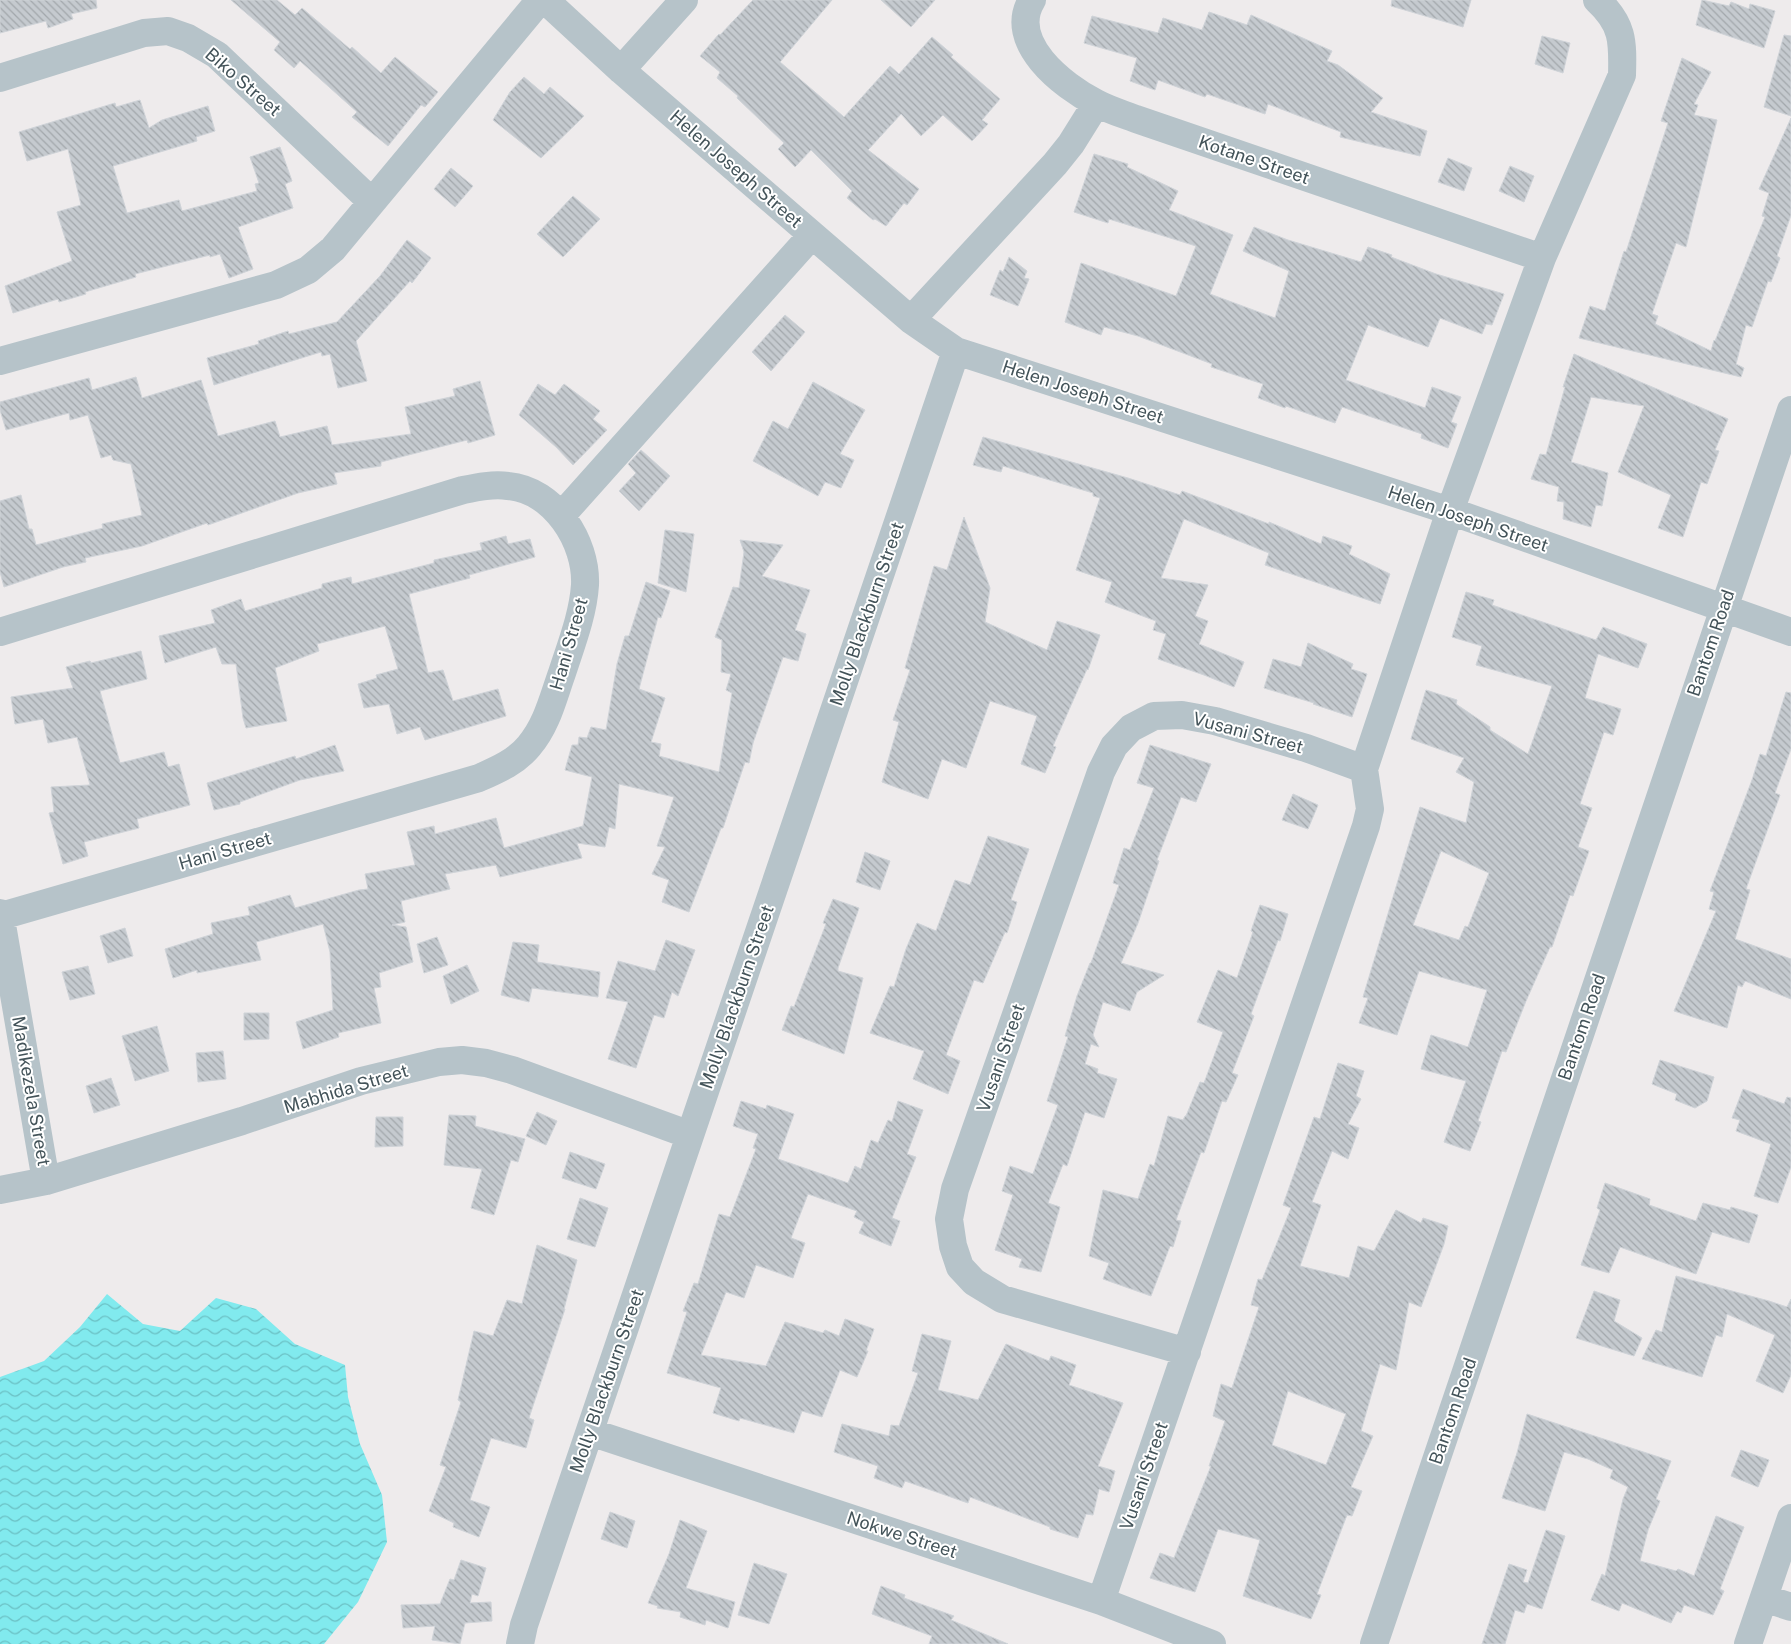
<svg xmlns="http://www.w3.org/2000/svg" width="1791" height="1644" viewBox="0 0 1791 1644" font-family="'Public Sans',sans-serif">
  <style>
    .water { fill: url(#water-waves) }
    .building { fill: url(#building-back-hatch); stroke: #cfd3d8; fill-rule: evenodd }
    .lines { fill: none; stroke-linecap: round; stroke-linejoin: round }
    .street { stroke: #b6c3c9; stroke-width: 28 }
    .labels { text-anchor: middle; stroke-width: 4; stroke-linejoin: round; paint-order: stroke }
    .street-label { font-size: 18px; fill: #435359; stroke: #fff }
  </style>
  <defs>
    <pattern id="water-waves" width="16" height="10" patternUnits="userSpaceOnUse" patternTransform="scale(1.25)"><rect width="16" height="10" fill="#81eaee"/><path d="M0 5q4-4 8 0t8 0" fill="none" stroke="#6bc0c4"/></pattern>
    <pattern id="building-back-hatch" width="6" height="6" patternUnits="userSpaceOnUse" patternTransform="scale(1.25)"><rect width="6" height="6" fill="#c5cacf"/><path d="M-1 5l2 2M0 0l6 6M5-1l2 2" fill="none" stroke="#a2a7ab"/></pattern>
  </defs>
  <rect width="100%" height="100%" fill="#eeebec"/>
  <!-- water -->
  <path class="water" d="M107 1294 143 1324 180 1331 216 1298 256 1309 295 1344 345 1365 348 1397 360 1444 382 1495 387 1542 358 1602 324 1644H0V1377L44 1361 80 1327Z"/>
  <!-- building -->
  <path class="building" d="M0 0H96L97 8 71 14 73 19 48 28 46 21 0 33Z
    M231 0H277L295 15 302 8 350 49 352 47 381 73 395 57 438 92 425 107 421 105 388 146 352 117 357 112 300 61 294 68 274 50 280 42Z
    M753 0H832L780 62 844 117 890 66 899 74 932 37 953 55 951 57 1000 99 982 120 988 124 972 141 943 115 921 136 901 114 868 150 919 189 907 205 904 203 886 226 875 219 873 220 847 198 852 191 811 150 795 167 778 149 784 143 737 98 738 96 717 78 720 72 700 56 719 34 720 35Z
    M881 0H935L911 27Z
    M1392 0H1471L1463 27 1391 6Z
    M1702 0 1729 6 1731 2 1749 9 1750 4 1775 11 1764 48 1696 25Z
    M1209 12 1247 25 1251 15 1332 51 1327 61 1338 65 1383 98 1371 112 1427 131 1420 156 1340 137 1341 132 1268 104 1265 114 1207 94 1205 97 1158 80 1155 90 1130 81 1137 58 1084 43 1092 16 1158 33 1163 18 1202 30Z
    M1784 35 1791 36V116L1764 107Z
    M1542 36 1570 43 1563 73 1535 64Z
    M1682 58 1711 72 1694 104 1698 105 1694 115 1717 120 1686 247 1676 243 1652 314 1658 316 1655 324 1711 351 1714 340 1715 341 1765 217 1762 216 1769 193 1759 189 1791 118V215L1777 256 1780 258 1771 282 1768 281 1752 327 1746 325 1736 364 1744 368 1741 377 1579 338 1590 306 1605 311 1624 251 1626 252 1668 123 1661 121Z
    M524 77 544 94 550 87 584 116 541 158 493 120 510 92Z
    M140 100 149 128 162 120 208 106 215 131 196 137 197 141 113 166 127 213 179 200 182 211 257 191 255 184 259 183 250 157 280 147 292 181 285 184 293 208 238 227 253 269 229 278 220 254 210 257V255L135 274 136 277 85 292 86 294 59 302 58 299 13 313 5 286 72 261 57 212 81 205 68 149 27 161 19 132 115 103 116 107Z
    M1094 154 1128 164 1127 167 1178 191 1169 210 1233 235 1210 294 1275 318 1289 271 1243 251 1254 227 1288 240 1361 262 1368 247 1392 255 1391 257 1436 274 1504 294 1492 325 1486 324 1482 334 1440 318 1428 347 1368 325 1346 380 1425 408 1432 387 1461 397 1451 422 1457 424 1448 448 1421 438 1422 434 1342 407 1335 423 1286 406 1285 408 1258 398 1263 384 1211 367 1212 364 1138 336 1104 327 1101 335 1065 322 1081 263 1176 296 1196 246 1109 219 1108 223 1074 212Z
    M1448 158 1472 168 1464 191 1438 182Z
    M1510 166 1534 176 1524 202 1499 191Z
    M451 168 473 186 455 207 434 189Z
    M573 196 600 219 563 257 537 234Z
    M407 240 431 258 412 283 410 281 356 341 367 381 338 388 330 354 322 356 321 352 214 385 207 358 259 344 258 341 288 331 289 334 337 322 380 276Z
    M1009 257 1027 271 1024 278 1029 279 1018 306 990 295 1000 270 1003 272Z
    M785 315 805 332 771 371 752 352Z
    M1574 354 1728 419 1715 450 1719 451 1707 484 1701 482 1683 537 1658 528 1671 495 1618 472 1644 406 1591 397 1571 462 1608 473 1602 506 1596 505 1591 527 1563 519 1564 502 1557 501 1559 487 1531 479 1540 454 1546 455 1565 387H1563Z
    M136 377 142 398 201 380 218 436 275 421 280 437 327 426 332 445 411 434 405 407 455 396 453 389 480 381 495 435 468 443 467 440 381 462V466L334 473 337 484 298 493 208 525 207 523 142 546 85 558 86 562 63 567 4 587 0 572V501L21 495 29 529H32L36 545 103 528 102 524 142 515 131 464 113 460 111 455 101 458 88 415 70 420 69 413 6 430 0 410V402L89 378 92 390Z
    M813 382 865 410 840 454 854 460 841 488 825 482 818 496 753 461 773 421 788 429Z
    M538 384 555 395 564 384 600 411 593 419 607 430 573 465 556 447 519 415Z
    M983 437 1128 478 1180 495 1182 491 1269 524V522L1321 544 1323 536 1352 546 1349 554 1390 574 1380 604 1265 565 1269 553 1184 519 1161 578 1208 585 1195 616 1208 621 1199 644 1244 662 1234 687 1204 675 1158 659 1166 634 1153 630 1156 621 1105 602 1112 582 1076 570 1100 498 1093 496V493L1003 466 1001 472 973 465Z
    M641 450 670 476 639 511 619 491 636 473 628 464Z
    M964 517 990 588 985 622 1047 650 1057 621 1100 635 1088 670 1087 669 1053 746 1056 747 1045 773 1021 764 1037 716 990 701 966 768 942 759 928 799 882 782 899 722 893 720 910 670 905 668 934 566 947 570Z
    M665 530 694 534 686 592 658 583Z
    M506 536 508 544 530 539 535 557 469 575 470 578 409 594 428 673 443 670 453 701 498 689 506 716 425 740 420 727 397 734 389 704 364 708 358 684 377 678 376 675 398 669 385 626 317 644 319 651 275 668 287 721 246 728 243 718 236 664H222L216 647 165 663 159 636 215 623 211 610 241 599 245 611 322 588V584L351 577 352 584 434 563V560L482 550 480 543Z
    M740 540 783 545 762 576 810 590 795 630 806 634 798 661 783 657 753 743 749 763 745 762 723 828H721L689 912 662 902 669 880 652 874 665 847 657 846 674 797 619 784 615 829 609 827 605 847 577 843 582 858 500 877 496 865 445 874 450 889 401 901 405 922 392 925 406 927 413 962 379 973 381 987 374 988 381 1023 338 1033 339 1037 303 1049 296 1022 333 1010 330 952 323 924 256 942 261 960 197 973V970L173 978 165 949 213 934 211 923 250 915 248 907 290 895 295 908 359 890 368 889 365 874 415 865 407 832 434 826 435 834 496 818 504 848 583 826 592 777 565 770 572 745H578L579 737 587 738 591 727 606 730 617 664 625 636H629L646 582 670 591 661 618 658 617 639 689 665 698 651 742 661 744 659 756 719 772 732 693 726 690 731 674 721 672 722 640 715 637 733 587 739 588 744 552Z
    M1466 592 1494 600 1492 605 1596 640 1603 627 1647 644 1638 668 1598 654 1585 698 1621 709 1613 735 1604 732 1580 804 1592 808 1578 847 1589 851 1573 896 1570 895 1552 947H1550L1526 1001 1506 1052 1502 1051 1478 1121 1481 1122 1470 1151 1444 1142 1466 1081 1421 1069 1431 1035 1468 1047 1487 990 1419 971 1397 1035 1359 1023 1368 998 1363 997 1420 807 1466 823 1474 782 1456 772 1464 758 1411 739 1426 690 1457 700 1456 704 1490 727V730L1528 754 1552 686 1476 665 1482 646 1452 637ZM1441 851 1489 873 1468 927 1465 926 1459 940 1413 925Z
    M1308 643 1353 664 1351 669 1367 674 1352 717 1313 704 1314 703 1264 688 1273 659 1301 667Z
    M141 651 147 679 100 691 120 763 164 752 168 767 179 764 190 805 137 819 139 828 84 842 88 856 63 864 49 813 54 812 51 787 90 785 77 737 48 743 43 719 15 724 11 697 73 688 66 667 90 661 91 663Z
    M1786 692 1791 693V749L1775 793 1780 795 1746 889 1750 890 1735 939 1791 959V999L1745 981 1742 987 1738 985 1727 1028 1674 1011 1716 911 1709 909 1714 892 1710 891 1752 780 1760 754 1766 756Z
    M335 745 344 771 300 780 240 802V804L214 810 207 783 295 756 296 759Z
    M1150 745 1211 764 1196 802 1181 797 1157 860 1159 861 1138 923 1121 963 1164 975 1137 992 1130 1011 1103 1002 1093 1035 1099 1047 1091 1044 1085 1064 1098 1069 1097 1073 1117 1079 1104 1118 1085 1112 1067 1166 1063 1164 1048 1203 1060 1207 1041 1272 1019 1267 1022 1259 995 1250 1013 1195 1002 1191 1010 1166 1033 1174 1058 1105 1047 1101 1068 1037 1065 1036 1077 996 1090 963H1091L1119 885 1113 883 1124 848 1130 850 1154 788 1137 783Z
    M1293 794 1318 805 1308 829 1282 820Z
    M988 836 1029 849 1011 900 1017 902 1007 933 1005 932 983 983 974 980 946 1055 960 1061 948 1094 913 1079 924 1051 870 1033 890 986 894 987 906 949 917 923 936 931 955 880 970 885Z
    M865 852 890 861 880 890 856 882Z
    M833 899 859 908 838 968V971L863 978 844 1054 782 1030 791 1006 794 1007 826 924 823 923Z
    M1260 905 1288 914 1280 941 1278 940 1251 1014 1254 1016 1232 1073 1238 1075 1226 1102 1222 1101 1204 1153 1201 1152 1176 1220 1181 1221 1173 1247 1170 1246 1151 1296 1103 1279 1109 1263 1089 1256 1103 1190 1138 1199 1150 1164 1154 1166 1168 1116 1183 1120 1185 1116H1186L1200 1082 1204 1083 1223 1032 1197 1022 1218 970 1237 978 1253 932 1251 931Z
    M125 928 133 956 108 963 100 936Z
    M437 937 448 965 424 973 417 944Z
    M666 940 695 950 678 996 672 992 664 1018 654 1015 636 1068 608 1059 628 1002 606 998 618 961 655 971Z
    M513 942 539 945 537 962 600 972 598 997 532 988 529 1002 501 995Z
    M467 965 479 991 451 1004 443 976Z
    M88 966 95 994 70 1000 62 972Z
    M244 1013H269V1039L244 1040Z
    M157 1026 169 1071 135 1081 122 1036Z
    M223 1051 226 1079 198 1082 196 1053Z
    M1660 1060 1714 1077 1707 1101 1695 1108 1675 1100 1677 1094 1652 1084Z
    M1338 1063 1364 1071 1356 1096 1361 1099 1348 1124 1359 1128 1348 1159 1332 1151 1312 1202 1321 1205 1300 1266 1349 1278 1358 1246 1374 1251 1396 1210 1421 1223 1423 1218 1448 1226 1444 1244 1421 1307 1409 1302 1396 1370 1380 1364 1361 1431 1373 1436 1351 1487 1362 1491 1352 1516 1347 1515 1317 1594 1321 1595 1311 1619 1243 1596 1260 1540 1218 1529 1195 1592 1150 1578 1160 1553 1174 1558 1211 1466H1209L1225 1421 1213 1416 1221 1384 1232 1388 1259 1307 1251 1305 1258 1279 1262 1280 1291 1208 1283 1205 1314 1117 1320 1119ZM1288 1391 1346 1414 1326 1465 1272 1445Z
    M111 1078 120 1105 94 1113 86 1086Z
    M1743 1089 1784 1104 1787 1097 1791 1098V1167L1778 1203 1754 1196 1771 1144 1736 1131 1740 1120 1732 1118Z
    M741 1101 766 1109 767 1105 794 1114 778 1159 848 1183 855 1166 861 1169 871 1140 878 1143 888 1120 892 1122 898 1101 923 1110 907 1154 916 1157 892 1218 900 1221 891 1246 859 1233 864 1222 854 1217 857 1211 808 1194 791 1238 805 1243 793 1278 756 1265 744 1298 726 1292 701 1355 766 1366 785 1322 823 1333 825 1330 839 1336 845 1319 874 1329 866 1351H868L857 1377 840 1370 822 1417 802 1411 794 1433 740 1418 739 1421 713 1413 721 1388 667 1373 687 1312 683 1311 694 1283 698 1284 719 1214 730 1217 756 1149 753 1148 758 1134 733 1126Z
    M537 1112 557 1121 546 1145 526 1136Z
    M449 1115 476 1116 475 1126 525 1139 518 1162 511 1160 494 1215 471 1208 482 1169 444 1165Z
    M376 1117H403V1146L375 1147Z
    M570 1152 605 1164 596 1189 562 1178Z
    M1605 1183 1650 1199 1649 1205 1696 1221 1703 1203 1730 1210 1731 1207 1758 1215 1749 1243 1712 1232 1696 1274 1620 1247 1609 1273 1581 1265 1600 1210 1597 1208Z
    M580 1198 608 1208 595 1247 567 1239Z
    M537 1245 577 1260 564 1309H565L529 1418 534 1420 526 1448 491 1438 470 1500 490 1507 479 1537 453 1527 454 1523 429 1511 446 1467 440 1465 461 1402 458 1400 474 1331 493 1336 507 1300 522 1304Z
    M1676 1276 1769 1301 1787 1307 1791 1299V1375L1783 1393 1756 1381 1775 1335 1727 1314 1722 1337 1716 1335 1702 1377 1642 1359 1656 1330 1662 1332Z
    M1594 1291 1620 1300 1614 1321 1642 1338 1634 1356 1576 1338Z
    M922 1334 951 1341 938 1390 978 1400 1006 1344 1049 1361 1051 1356 1076 1365 1069 1385 1123 1403 1098 1466 1115 1471 1109 1492 1099 1489 1093 1515 1086 1514 1078 1538 1050 1529V1527L970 1497 968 1503 905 1481 902 1488 874 1478 878 1466 834 1452 842 1424 889 1436 891 1425 899 1426 918 1373 912 1371Z
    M1527 1414 1671 1461 1656 1499 1660 1501 1648 1530 1640 1561 1676 1571 1678 1569 1694 1576 1716 1516 1744 1527 1720 1589 1724 1591 1713 1615 1684 1605 1681 1613 1677 1611 1671 1623 1622 1603 1619 1611 1591 1600 1602 1574 1605 1576 1623 1499 1628 1487 1610 1478 1613 1470 1588 1459 1564 1452 1545 1511 1502 1498 1517 1453Z
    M1741 1450 1769 1460 1758 1487 1731 1476Z
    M610 1512 635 1521 627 1548 601 1539Z
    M680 1520 707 1531 686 1588 735 1602 728 1628 706 1620 705 1625 680 1617 681 1612 657 1608 658 1606 648 1603 669 1554Z
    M1546 1530 1565 1536 1542 1609 1527 1604 1524 1613 1515 1610 1505 1644H1482L1509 1564 1527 1570 1523 1582 1528 1583Z
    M461 1560 486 1568 478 1596 472 1594 470 1603 491 1602 492 1621 465 1623 460 1644 432 1640 435 1626 403 1628 401 1605 440 1604 450 1579 454 1580Z
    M754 1563 787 1574 769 1624 738 1615Z
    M881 1586 905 1595 904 1598 954 1616 951 1620 1008 1644H929L932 1636 872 1614Z"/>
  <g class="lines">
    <!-- street -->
    <path class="street" d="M545 0 621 70 911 320 956 351 1450 511 1791 632
      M1032 0C1006 42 1063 86 1096 103 1109 110 1123 114 1136 119L1542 258
      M621 70 684 0
      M0 78 144 33 168 31 188 38 217 55 372 202
      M911 320 1055 164 1071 144 1096 104
      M0 361 276 285 308 270 333 249 540 0
      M561 516 812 235
      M0 632 463 490C478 487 493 484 508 486 554 490 587 542 585 585 583 615 571 645 562 673 553 698 547 725 529 746 516 762 497 770 479 778L1 916
      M1364 769 1450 511 1542 258 1622 75C1623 41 1623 24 1597 0
      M0 913 46 1181
      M0 1190 46 1181 242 1121 361 1081 439 1062 462 1060 486 1063 512 1070 690 1135
      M590 1432 1101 1601 1212 1644
      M1764 1598 1791 1607
      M1101 1601 1366 826 1370 809 1364 769 1306 748 1215 721 1182 715 1154 716 1131 728 1114 746 1101 772 955 1189 949 1219 953 1246 960 1267 974 1282 1002 1299 1187 1352
      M520 1644 524 1625 956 351
      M1374 1644 1791 410
      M1748 1644 1791 1518"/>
  </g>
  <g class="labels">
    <!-- street labels -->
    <g class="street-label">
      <text transform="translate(243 82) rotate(41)" y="6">Biko Street</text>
      <text transform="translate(1254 160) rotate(19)" y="6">Kotane Street</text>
      <text transform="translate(736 169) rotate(41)" y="6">Helen Joseph Street</text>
      <text transform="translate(1083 392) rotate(18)" y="6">Helen Joseph Street</text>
      <text transform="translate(1468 519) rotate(19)" y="6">Helen Joseph Street</text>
      <text transform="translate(867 614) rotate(-71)" y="6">Molly Blackburn Street</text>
      <text transform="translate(1711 643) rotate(-71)" y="6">Bantom Road</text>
      <text transform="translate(569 644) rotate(-74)" y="6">Hani Street</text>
      <text transform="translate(1248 733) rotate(15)" y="6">Vusani Street</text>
      <text transform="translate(225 851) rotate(-16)" y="6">Hani Street</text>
      <text transform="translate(737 997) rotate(-71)" y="6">Molly Blackburn Street</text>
      <text transform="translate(1582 1027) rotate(-71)" y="6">Bantom Road</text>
      <text transform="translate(1001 1058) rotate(-71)" y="6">Vusani Street</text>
      <text transform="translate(346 1089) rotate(-17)" y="6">Mabhida Street</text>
      <text transform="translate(31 1091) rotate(80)" y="6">Madikezela Street</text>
      <text transform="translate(607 1381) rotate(-71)" y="6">Molly Blackburn Street</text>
      <text transform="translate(1453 1411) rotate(-71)" y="6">Bantom Road</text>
      <text transform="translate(1144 1476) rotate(-71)" y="6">Vusani Street</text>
      <text transform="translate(902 1535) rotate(18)" y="6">Nokwe Street</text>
    </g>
  </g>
</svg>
